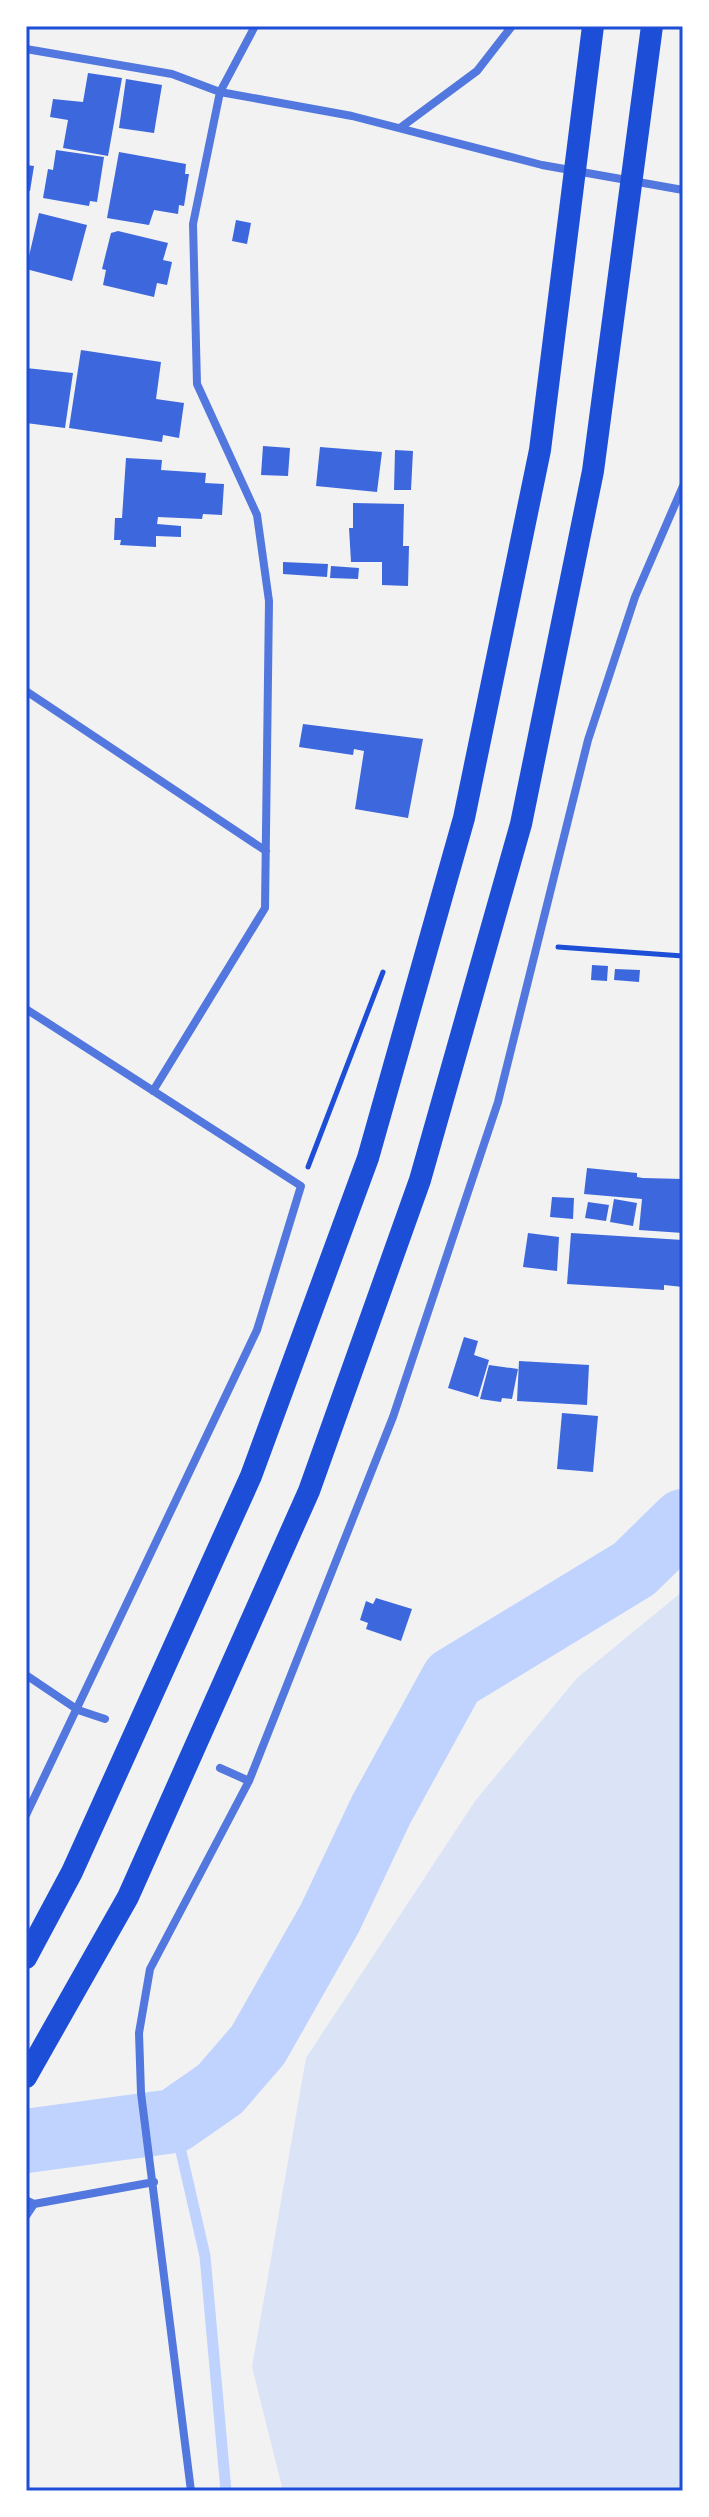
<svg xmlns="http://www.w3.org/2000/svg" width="709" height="2517" viewBox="0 0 709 2517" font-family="Manrope,sans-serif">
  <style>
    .green { fill: #dbe4f7 }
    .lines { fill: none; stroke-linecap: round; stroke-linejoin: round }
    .stream { stroke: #bfd3fe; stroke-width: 11 }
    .river { stroke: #bfd3fe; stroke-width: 64 }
    .building { fill: #3d67dc }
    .path { stroke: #1d4ed8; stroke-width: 5 }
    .minor { stroke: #5277de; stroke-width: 8 }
    .trunk { stroke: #1d4ed8; stroke-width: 22 }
    .neatline { fill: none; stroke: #1d4ed8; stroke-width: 3 }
  </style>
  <rect width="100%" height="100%" fill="#f2f2f2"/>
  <!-- green -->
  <path class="green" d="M683 1591V2491H283L252 2367 306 2058 475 1801 577 1678Z"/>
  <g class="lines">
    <!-- stream -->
    <path class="stream" d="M174 2121 205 2256 226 2491"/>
    <!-- river -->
    <path class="river" d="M26 2141 174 2121 220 2089 258 2045 330 1918 381 1810 453 1679 634 1569 683 1521"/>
  </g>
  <!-- building -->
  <path class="building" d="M88 73 122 78 108 156 63 148 68 120 50 117 53 99 83 102Z
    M126 79 162 85 154 133 119 128Z
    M56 150 104 157 97 202 90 201 89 206 43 198 48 169 53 170Z
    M119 152 186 164 185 174H189L184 206 179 205 178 214 154 210 149 225 107 218Z
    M26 165 34 166 30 191H26Z
    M39 213 87 225 72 281 26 269Z
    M236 220 251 223 247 244 232 241Z
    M118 231 168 243 163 260 172 262 167 285 157 283 154 297 103 285 106 270 102 269 111 233Z
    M81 350 161 362 156 399 184 403 179 438 163 435 162 442 69 428Z
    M26 368 73 373 65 428 26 423Z
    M263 446 290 448 288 476 261 475Z
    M320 447 382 452 377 492 316 486Z
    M395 450 413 451 411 490H394Z
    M126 458 162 460 161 470 206 473 205 483 224 484 222 515 203 514 202 519 158 517 157 524 181 526V537L156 536V547L120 545 121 540H114L115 518H122Z
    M353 503 404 504 403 546H409L408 586 382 585V562H351L349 528H353Z
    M283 562 328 564 327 577 283 574Z
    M331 566 359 568 358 579 330 578Z
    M303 724 423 739 408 818 355 809 364 751 354 749 353 755 299 747Z
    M592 965 608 966 607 981 591 980Z
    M615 969 640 970 639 982 614 980Z
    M587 1168 637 1173V1177L643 1178 683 1179V1233L639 1230 642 1199 584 1194Z
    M552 1197 574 1198 573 1219 550 1217Z
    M614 1199 637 1203 633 1226 610 1222Z
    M588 1202 609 1205 606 1221 585 1218Z
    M528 1233 559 1237 557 1271 523 1267Z
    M571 1233 683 1240V1287L664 1285V1290L567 1284Z
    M464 1337 478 1341 474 1355 489 1360 478 1397 448 1388Z
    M519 1361 589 1365 587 1405 517 1401Z
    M489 1365 518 1369 512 1399 502 1398 501 1402 480 1399Z
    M562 1413 598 1416 593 1472 557 1469Z
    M376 1598 412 1609 401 1641 366 1629 368 1623 360 1620 366 1601 373 1604Z"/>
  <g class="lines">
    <!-- path -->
    <path class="path" d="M558 947 683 956
      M308 1167 383 972"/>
    <!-- minor -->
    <path class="minor" d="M26 49 172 74 220 92 352 116 542 165 683 190
      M400 128 477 71 512 26
      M26 691 266 851
      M26 1009 301 1186 257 1330 26 1815
      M153 1091 265 908 269 601 257 515 197 384 193 224 220 92 255 26
      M26 1675 78 1710 105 1719
      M220 1768 249 1781
      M26 2200 34 2204 154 2182
      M26 2216 34 2204
      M191 2491 141 2093 139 2033 150 1969 249 1781 393 1417 498 1102 588 740 635 597 683 486"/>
    <!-- trunk -->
    <path class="trunk" d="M26 1958 72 1872 251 1476 368 1158 464 818 540 450 593 26
      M26 2077 128 1897 309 1491 420 1180 521 824 593 471 652 26"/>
  </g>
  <!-- border -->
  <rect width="709" height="2517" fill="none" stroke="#ffffff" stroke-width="56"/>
  <rect x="28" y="28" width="653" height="2461" class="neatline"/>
</svg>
